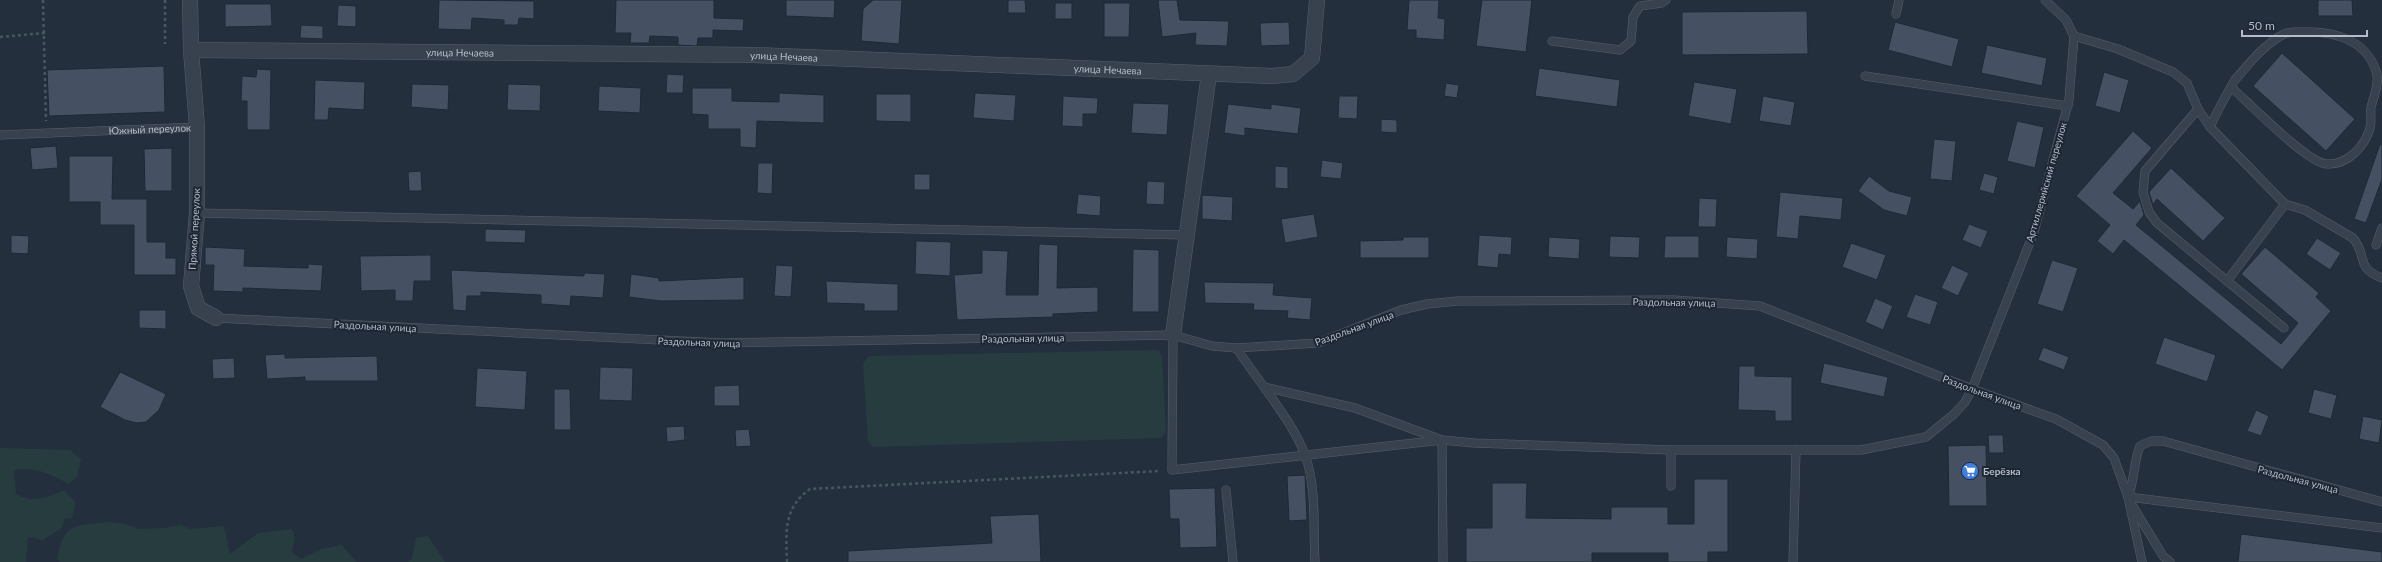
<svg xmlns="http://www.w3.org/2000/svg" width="2382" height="562" viewBox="0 0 2382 562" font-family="Lato,sans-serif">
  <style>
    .green { fill: #263c3f }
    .building { fill: #455162; stroke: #1f2835 }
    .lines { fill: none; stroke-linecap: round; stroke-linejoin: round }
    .service-casing { stroke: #565f6c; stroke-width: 9 }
    .minor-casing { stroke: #565f6c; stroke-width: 16 }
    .path { stroke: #44595c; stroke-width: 2.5; stroke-dasharray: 3 3; stroke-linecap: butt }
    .service { stroke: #38414e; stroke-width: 8 }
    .minor { stroke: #38414e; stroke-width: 15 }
    .labels { text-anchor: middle; stroke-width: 4; stroke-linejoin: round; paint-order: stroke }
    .street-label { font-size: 10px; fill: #b4bcc9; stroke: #1d2633 }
    .poi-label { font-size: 10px; font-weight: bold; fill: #b4bcc9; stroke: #1d2633; text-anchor: start }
  </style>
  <rect width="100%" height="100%" fill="#242f3e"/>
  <!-- green -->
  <path class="green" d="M1155 350 1159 351 1162 356 1166 432 1160 438 874 447 868 442 863 363 869 356Z
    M0 448 70 450 81 459 77 477 68 484C53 474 32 466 14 470L16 494C33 504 48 497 64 490L76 503 72 518 64 519 62 528 43 540 28 537 26 562H0Z
    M108 522 125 524 139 529 164 528 180 525 191 529 224 526 230 554 258 533 292 529 295 538 292 552 301 559 321 549 342 545 356 562H60L57 560C63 522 75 526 108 522Z
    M428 536 445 562H408L412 558 416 538Z"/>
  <!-- building -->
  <path class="building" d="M439 0 534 1V19L519 18 518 25H504V20L472 18 471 30 438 29Z
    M616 0H714V18L744 19 743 31 713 30V38H698L697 46 678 45V37L650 36 649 43H630L631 33H615Z
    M786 0H835L834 18 786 16Z
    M873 0H902L899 44 861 41 863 9Z
    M1008 0H1025L1026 13H1008Z
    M1158 0H1177L1180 20 1229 21 1227 46 1195 45 1196 33 1162 37Z
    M1409 0H1439L1438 18 1445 19 1444 40 1416 38V30H1407Z
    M1482 0H1532L1526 52 1476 46Z
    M2318 0H2352L2353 16H2318Z
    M1055 3H1072V19H1055Z
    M1104 3H1130L1129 37H1104Z
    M225 4H271L272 26 225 27Z
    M338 5 356 6V27L337 26Z
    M1807 11 1808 54 1682 55V12Z
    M1289 22 1290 45 1261 46 1260 23Z
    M1895 22 1959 39 1952 67 1888 50Z
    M301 25 323 26V39L300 38Z
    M1987 45 2047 58 2042 86 1981 73Z
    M2282 53 2355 119 2326 151 2253 86Z
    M164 66 165 112 49 116 47 70Z
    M1539 68 1620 80 1617 107 1535 96Z
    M257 69 271 70 270 130H247V101H241L242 76 256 77Z
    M2104 72 2129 80 2120 113 2095 106Z
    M667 74 684 75 683 93H666Z
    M315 80 365 82 364 110 329 108 328 120H314Z
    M1694 82 1737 89 1731 124 1688 116Z
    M1446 83 1459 85 1457 98 1444 96Z
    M412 84 449 85 448 110 411 107Z
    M508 84 541 85 540 111 507 110Z
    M599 86 641 88 640 113 598 111Z
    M692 88H732V101L779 102V93L824 95V123L757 121 756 148 740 147V129H708V115L692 114Z
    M975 93 1016 95 1014 121 973 118Z
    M876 94H911V122L876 121Z
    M1063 96 1098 98 1097 114H1083V127L1062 126Z
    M1339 96H1358L1357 119 1338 118Z
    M1763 96 1795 102 1791 126 1759 121Z
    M1133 103 1169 104 1167 135 1131 133Z
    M1228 104 1271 109V104L1301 108 1298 134 1245 128V136L1224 133Z
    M1381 119 1397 120V133L1381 132Z
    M2017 121 2044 127 2035 168 2007 161Z
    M2133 131 2152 148 2113 193 2133 209 2140 201 2144 215 2136 225 2281 344 2298 323 2241 274 2265 247 2319 293 2316 297 2331 311 2282 370 2124 240 2113 254 2097 241 2110 225 2076 196Z
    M1934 139 1956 141 1952 181 1930 179Z
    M2380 144 2382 145V179L2366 223 2354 219Z
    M56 146 58 168 32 170 30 148Z
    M172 148V191H145L144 149Z
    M69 156H113L112 199H147V242H166V258H176V275H134V225H100V202H69Z
    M1322 160 1343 163 1341 179 1320 177Z
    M758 163H773L772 194 757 193Z
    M1275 166 1288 167V189L1275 188Z
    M2171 168 2225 218 2203 241 2157 199 2153 205 2149 192Z
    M421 171 422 191H409L408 172Z
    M1984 173 1998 177 1994 194 1979 190Z
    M914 174H930V190H914Z
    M1869 176 1889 191 1912 197 1907 216 1884 210 1858 191Z
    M1147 181 1165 182 1164 205 1146 204Z
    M1780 192 1843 198 1841 220 1800 216 1798 239 1776 237Z
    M1078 194 1101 196 1100 216 1076 214Z
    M1202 195 1233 197 1232 221 1202 219Z
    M1699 198 1717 199 1716 227H1698Z
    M1314 214 1318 237 1285 243 1281 219Z
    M1969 224 1988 231 1981 248 1962 240Z
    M485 229 526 230 525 243 485 242Z
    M11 235 29 236 28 254 11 253Z
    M1479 235 1512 237 1511 255 1499 254 1498 268 1477 266Z
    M1610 236 1640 237 1639 258 1609 257Z
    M1665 236H1699V258H1664Z
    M1403 237H1429V258H1360V241L1403 240Z
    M1549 237 1580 239 1579 259 1548 257Z
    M1727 237 1758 239 1757 259 1726 257Z
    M2317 238 2341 253 2330 270 2306 254Z
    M916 241 951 242 950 276 915 274Z
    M1851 243 1886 255 1877 280 1842 267Z
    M1039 244 1058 245 1057 288 1098 287V312L1053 314V317L957 320 954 275 982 273V250L1008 251 1006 295H1038Z
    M205 247 245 249 244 266 308 268V264L323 265 321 291 243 288V292L213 291 214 265H205Z
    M1133 249 1159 250V312H1132Z
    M431 255V281H414L413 301H395V290L361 291 360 256Z
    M2052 260 2078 268 2063 312 2037 304Z
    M776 265 793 266 791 297 774 296Z
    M1952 265 1969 273 1958 296 1941 288Z
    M451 270 584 276V273L605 274 603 298 571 296 570 306 541 304V295L481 292V296H467L466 311 453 310Z
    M631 274 659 278V281L744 277V300L661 301 629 297Z
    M826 281 898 284V311H864V304L827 303Z
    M1204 282 1274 283 1273 295 1312 298 1310 320 1287 318 1288 311 1253 310 1254 304 1205 303Z
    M1915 294 1938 302 1930 325 1906 317Z
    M1875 298 1893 306 1883 330 1865 322Z
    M139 310H166V329L139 328Z
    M2164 337 2216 355 2207 382 2155 364Z
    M2043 347 2069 357 2064 370 2038 360Z
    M285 354V358L377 356 378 381H305V377L267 379 265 355Z
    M234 358 235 378 213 379 212 359Z
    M1824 363 1888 377 1884 397 1820 383Z
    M1739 366H1755V376L1792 377V421H1775V411L1738 410Z
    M600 367 633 368 632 401 599 400Z
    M477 368 527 371 525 410 475 407Z
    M120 372 166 394 159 410 146 422 137 423 125 420 100 407Z
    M739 385 740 406H714V386Z
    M554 389H570L571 430H554Z
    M2314 389 2337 395 2331 419 2308 413Z
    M2256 410 2269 416 2261 436 2247 431Z
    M2363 416 2382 420 2379 443 2359 439Z
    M684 426 685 440 667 442 666 427Z
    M749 429 751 446 736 447 735 430Z
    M1988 435H2003L2004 453H1989Z
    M1986 445 1987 506H1949L1948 446Z
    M1305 475 1307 520 1289 521 1287 476Z
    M1694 479H1728V552H1708V562H1668V553H1592V562H1466V528H1492V483H1527L1526 518 1611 519V507H1668V524H1694Z
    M1215 488 1217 547 1180 548 1179 519H1170L1169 489Z
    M1039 514 1041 562H848V551L992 543 990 516Z
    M2241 534 2382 552V562H2238Z"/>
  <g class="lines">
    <defs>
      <g id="service">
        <path d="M1896 14 1899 0"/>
        <path d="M2074 36 2118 49 2173 72 2187 83 2198 109 2210 127 2285 204 2305 210 2353 238C2368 256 2355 268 2382 278"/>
        <path d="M1552 41 1620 50 1631 41 1633 17 1640 6 1662 3 1666 0"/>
        <path d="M1865 76 2068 106"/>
        <path d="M2198 109 2145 171 2143 192 2149 212 2157 223 2284 328"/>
        <path d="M2210 127C2217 111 2226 96 2234 81 2249 64 2263 45 2284 34 2290 31 2299 32 2305 32 2334 31 2366 40 2376 71 2380 81 2374 97 2371 107 2370 114 2372 121 2370 128 2365 146 2348 165 2327 164 2308 164 2248 102 2231 87"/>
        <path id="s1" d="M0 135 197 127"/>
        <path d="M197 213 1186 235"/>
        <path d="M2376 245 2382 228"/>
        <path d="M2227 281 2285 204"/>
        <path d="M216 318 722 343 1173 335 1212 346 1236 348 1318 343 1401 310 1427 304 1458 301 1674 300 1760 306 1972 389 2056 419 2103 445 2114 458 2128 497 2142 562"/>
        <path d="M1173 335 1172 470 1442 440 1443 562"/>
        <path d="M1236 348 1264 387 1355 408 1442 440 1474 443 1671 450H1861L1926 437 1954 414 1965 402 1972 389 2034 232 2069 100 2074 36 2066 20 2045 0"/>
        <path d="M1264 387C1279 408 1296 431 1305 455 1317 488 1313 528 1315 562"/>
        <path d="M1671 450V486"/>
        <path d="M1226 490 1233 562"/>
        <path d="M2128 497C2135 480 2133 463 2140 446L2151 441H2163L2382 502"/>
        <path d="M2128 497 2382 528"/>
        <path d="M2132 505 2163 556 2170 562"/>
        <path d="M1793 562 1796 450"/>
      </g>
      <g id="minor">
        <path d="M190 0 191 50 197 127V213L191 286 198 308 216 318"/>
        <path id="s2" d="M191 50 754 55 1272 76 1293 74 1312 58 1317 0"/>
        <path d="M1173 335 1209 74"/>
      </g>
    </defs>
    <!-- service casing -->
    <use href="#service" class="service-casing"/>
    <!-- minor casing -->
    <use href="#minor" class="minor-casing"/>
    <!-- path -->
    <path class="path" d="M43 0 46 121
      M165 0V44
      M0 37 45 33
      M787 562C786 533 783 508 810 489L1160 471"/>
    <!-- service -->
    <use href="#service" class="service"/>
    <!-- minor -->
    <use href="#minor" class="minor"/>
  </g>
  <!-- icons -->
  <defs>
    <symbol id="supermarket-disc" viewBox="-11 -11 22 22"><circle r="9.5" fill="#3f7fe0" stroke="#1d2633"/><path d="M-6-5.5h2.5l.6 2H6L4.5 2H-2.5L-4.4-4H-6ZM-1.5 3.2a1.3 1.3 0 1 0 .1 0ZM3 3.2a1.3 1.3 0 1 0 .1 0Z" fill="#fff"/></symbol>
  </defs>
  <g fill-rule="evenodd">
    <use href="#supermarket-disc" x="1960" y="461" width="20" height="20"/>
  </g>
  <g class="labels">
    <!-- street labels -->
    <g class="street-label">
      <text dy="4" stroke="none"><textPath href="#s2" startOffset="269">улица Нечаева</textPath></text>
      <text dy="4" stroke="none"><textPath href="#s2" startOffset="593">улица Нечаева</textPath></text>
      <text dy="4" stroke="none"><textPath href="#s2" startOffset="917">улица Нечаева</textPath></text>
      <text dy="4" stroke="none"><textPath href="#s1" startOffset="150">Южный переулок</textPath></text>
      <text transform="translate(2046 182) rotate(-74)" y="4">Артиллерийский переулок</text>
      <text transform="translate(194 229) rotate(-87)" y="4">Прямой переулок</text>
      <text transform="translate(1674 302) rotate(1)" y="4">Раздольная улица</text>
      <text transform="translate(375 326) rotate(3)" y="4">Раздольная улица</text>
      <text transform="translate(1354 328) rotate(-20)" y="4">Раздольная улица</text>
      <text transform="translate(1023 338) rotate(-1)" y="4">Раздольная улица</text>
      <text transform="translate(699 342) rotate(2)" y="4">Раздольная улица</text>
      <text transform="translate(1982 392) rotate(20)" y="4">Раздольная улица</text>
      <text transform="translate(2298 479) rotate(15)" y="4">Раздольная улица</text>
    </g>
    <!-- poi labels -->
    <g class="poi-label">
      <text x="1983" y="475">Берёзка</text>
    </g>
  </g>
  <!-- scale -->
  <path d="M2242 30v6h125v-6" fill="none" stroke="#b4bcc9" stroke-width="2"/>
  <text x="2248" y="30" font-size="12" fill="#b4bcc9" stroke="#1d2633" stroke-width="3" paint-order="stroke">50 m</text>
</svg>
